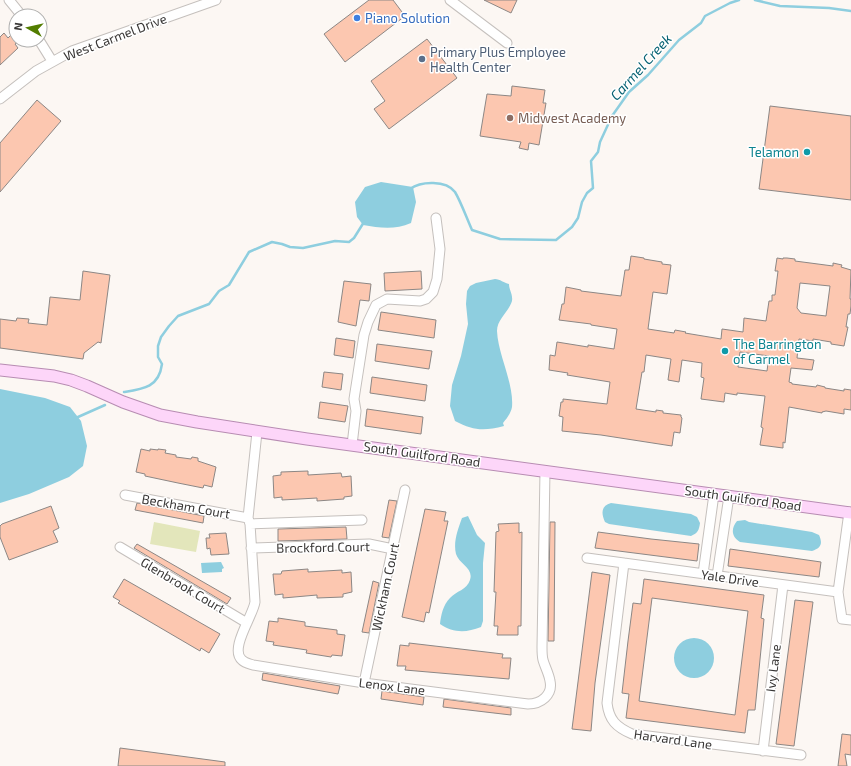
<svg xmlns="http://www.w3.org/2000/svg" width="851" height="766" viewBox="0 0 851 766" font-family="'Exo 2',sans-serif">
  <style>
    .green { fill: #e3e6bb }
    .water { fill: #8ecedf }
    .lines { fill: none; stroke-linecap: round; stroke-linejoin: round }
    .stream { stroke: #8ecedf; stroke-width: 2.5 }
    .building { fill: #fcc7b0; stroke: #8c8785; fill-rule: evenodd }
    .minor-casing { stroke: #c5c0bd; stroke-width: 11 }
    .major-casing { stroke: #b78cb2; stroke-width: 13 }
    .minor { stroke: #fff; stroke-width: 9 }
    .major { stroke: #fdd6f9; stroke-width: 11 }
    .shop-dot { fill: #3f7fe0; stroke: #fff; stroke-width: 1.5 }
    .service-dot { fill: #5c6f8a; stroke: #fff; stroke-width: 1.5 }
    .education-dot { fill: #8d6e63; stroke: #fff; stroke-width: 1.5 }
    .culture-dot { fill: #0f9aa8; stroke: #fff; stroke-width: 1.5 }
    .labels { text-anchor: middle; stroke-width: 3; stroke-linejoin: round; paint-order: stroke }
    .shop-label { font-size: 13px; fill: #366cbe; stroke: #fff; text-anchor: start }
    .street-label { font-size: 13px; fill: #383635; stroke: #fff }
    .service-label { font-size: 13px; fill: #4e5e75; stroke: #fff; text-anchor: start }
    .education-label { font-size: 13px; fill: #785e54; stroke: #fff; text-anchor: start }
    .culture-label { font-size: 13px; fill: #0d838f; stroke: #fff; text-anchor: end }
    .water-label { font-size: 14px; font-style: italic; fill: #076273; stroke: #fff }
  </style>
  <rect width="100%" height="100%" fill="#fcf7f3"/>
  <!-- green -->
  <path class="green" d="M154 522 200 531 196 552 150 544Z"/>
  <!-- water -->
  <path class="water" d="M381 182 413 187 416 202 411 223C395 230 380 228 363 225L357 217 355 202 365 187Z
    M495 279C500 279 504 283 509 284 509 290 513 294 512 301 508 313 497 319 497 331 498 355 514 383 512 407 511 413 507 418 503 423L504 426C484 431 474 431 455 421L450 406 452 385 461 356 468 324 466 304 467 291 470 286 476 283Z
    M0 389 45 398 70 407 81 421 87 446 83 466 69 477 29 494 0 503Z
    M611 503 691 514 697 517 700 523C699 530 698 533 691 536L609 524 605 522C601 513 601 506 611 503Z
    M468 516 477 535 485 543 483 563V621L481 627C466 633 453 633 440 624 441 615 443 605 450 598 456 591 467 590 470 580 474 568 459 564 456 554 453 542 458 529 462 518Z
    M745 520 749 522 812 532 819 535C823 544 821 548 812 551L740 542C731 537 731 528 737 521Z
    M221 562 224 568 222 569V572L202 573 201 563Z
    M674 658a20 20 0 1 1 40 0a20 20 0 1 1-40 0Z"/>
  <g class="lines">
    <!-- stream -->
    <path class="stream" d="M755 0 780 6 829 8 851 11
      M410 189C421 181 446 180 455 192 461 202 467 219 472 230L500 239 556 240 572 227 578 218 582 202 587 193 593 188 591 161 598 152 600 142 612 116 629 92 648 75 679 40 701 23 705 16 730 3 739 0
      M124 392C144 389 159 387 162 364L158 357V346L161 337 169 326 178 316 209 304 219 291 229 285 249 252 272 242 282 244 290 247 303 248 335 241 349 242 354 238 364 222
      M78 417 105 405"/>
  </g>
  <!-- building -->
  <path class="building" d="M369 0H393L405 16 345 62 324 34Z
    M484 0H517L511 13Z
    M4 33 8 38 11 35 18 42 15 44 18 48 0 65V37Z
    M427 39 457 78 389 129 374 109 385 101 371 81Z
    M512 86 545 90 543 103H546L539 145 529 143 528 150 519 148 521 142 480 136 487 94 511 96Z
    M37 100 61 121 0 192V143Z
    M770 106 851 116V200L759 189Z
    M631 256 644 258V259L662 262V264L671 265 667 294 653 292 648 329 674 333 675 330 686 332 685 333 721 339 722 329 743 332 744 318 766 321 769 301H772V295H775L778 271H775L777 258 783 259V258H787L795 259V261L833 266V263L842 265 841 267 851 270 850 299H851V306L850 314H848L846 327H848L844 346 831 344V342L813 339V341L799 339 797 358 814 360 812 370 791 368 789 382 792 383V384L816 387 817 385 825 387V388L844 391V389L851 390V410L844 409V414L826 411 822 412V413L789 407 785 443 783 442V448L760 445 763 428 761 427 765 396 737 393V395L725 393 724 402 701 399 704 378 701 377 702 363 682 360 679 382 668 380 671 359 646 355 644 372H642L636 409 656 412V410L663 411V413L681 415V417L682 418 680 433 674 432 672 446 601 435 562 431 563 417 559 416 561 402H563V399L607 404 610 382 567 375 568 373 549 370 550 355 555 356 557 342 588 347V345L614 349 617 329 591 325V324L559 320 562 304H564L566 287 581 290V291L621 296 625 270H629ZM800 283 830 286 826 316 801 313 797 308ZM740 352 769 356 767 371 738 367Z
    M83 271 110 275 101 343 98 342 84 353 83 359 0 348V319L16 321 17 318 29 319 28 323 47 325 50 297 80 300Z
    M421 271 422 289 385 291 384 273Z
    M344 281 371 284 369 301 360 300 356 326 338 322Z
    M381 312 436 320 434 338 378 330Z
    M336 338 355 341 353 358 334 355Z
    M377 344 432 351 429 369 375 361Z
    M324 372 343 374 341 390 322 387Z
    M372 377 427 385 425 401 370 393Z
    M320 402 348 406 345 422 318 418Z
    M367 409 423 417 421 434 365 426Z
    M141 449 150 451V449L158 450V449L166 450 165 453 176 455V457L191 459 192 457 198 458V461L216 467 212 487 204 485 203 488 178 483 145 476V474L136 472Z
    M308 471V475L341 473 342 477 351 476 352 496 344 497V499L317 501V498L282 500V497L274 498 273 476 281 475V472Z
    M389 500 397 501 389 538 382 537Z
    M137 503 204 516 203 523 135 510Z
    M51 506 59 528 53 531 58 542 9 560 0 537V526L2 524Z
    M425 509 446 512 444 521H448L429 613 426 612 424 622 402 617Z
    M550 522H555L554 641H548Z
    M519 523V533L522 532 521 626H518V635H497L498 626H494L496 592H494L496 532 499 531 498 524Z
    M346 527 347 539 278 541V529Z
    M598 532 651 539 699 544 697 561 595 548Z
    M226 533 229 554 211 555 210 548 207 549 206 538H210L209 534Z
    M137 544 231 598 227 604 134 548Z
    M730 549 821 562 819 577 728 566Z
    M308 569V572L342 570V573L351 572 352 592 343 594V597L317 598V595L283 598V594L275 595 273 574H281L282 571Z
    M592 572 610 575 595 683 591 731 572 729Z
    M124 579 220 634 209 653 201 648 200 651 118 603 120 601 113 597Z
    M644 579 764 595 761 618 764 619 755 710H748L745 733 626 718 629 694 622 693 628 641 633 603 641 604ZM652 598 748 611 735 715 639 701Z
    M373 581 379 583 369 633 362 632Z
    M795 600 813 602 794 746 776 744Z
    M278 618 305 622V626L337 630V634L345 635 342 656 332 655 331 657 306 653 307 650 273 645 274 642 266 641 269 621 278 622Z
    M409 643 503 654 502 658H511L509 679 405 670 406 666H397L400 645 409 646Z
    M263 673 340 686 338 694 262 680Z
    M382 691 424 697 423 705 381 699Z
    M444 699 511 708V715L443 707Z
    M842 734 851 735V755L845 754 847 766H838Z
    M120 748 225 762V766H118Z"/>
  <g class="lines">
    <defs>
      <path id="minor" d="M9 0 22 16
        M450 0 507 43
        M39 40 52 61
        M0 99 36 71 72 51 216 0
        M257 432 248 518 250 524 255 602C253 616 229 649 242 660 245 663 250 664 253 665L364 683 528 704C541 704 553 695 550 681 549 674 545 667 543 660 542 656 542 651 542 647L545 471
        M352 445 356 411 354 399 364 335 368 322 376 305 387 299 420 301 426 299 433 292 437 279 440 249 436 218
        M125 495 248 518
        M849 512 838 592 842 619 851 620
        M250 524 362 520
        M120 547 247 623
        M251 548 369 544 393 549
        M587 558 838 592
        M624 563 607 703C609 720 616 727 632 734L801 755
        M703 574 714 494
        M717 576 729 496
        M364 683 405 490
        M763 751 783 585"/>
      <path id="major" d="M0 370 54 376 71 380 87 386 123 402 160 415 197 422 307 439 851 513"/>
    </defs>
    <!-- minor casing -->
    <use href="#minor" class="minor-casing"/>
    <!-- major casing -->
    <use href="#major" class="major-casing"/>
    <!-- minor -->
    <use href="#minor" class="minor"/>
    <!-- major -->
    <use href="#major" class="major"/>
  </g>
  <!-- markers -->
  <circle class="shop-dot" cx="357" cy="18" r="4"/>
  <circle class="service-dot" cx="422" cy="59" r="4"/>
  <circle class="education-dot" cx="510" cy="118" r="4"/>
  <g class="culture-dot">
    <circle cx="807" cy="152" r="4"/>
    <circle cx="725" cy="351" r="4"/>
  </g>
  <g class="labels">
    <!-- shop labels -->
    <g class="shop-label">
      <text x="365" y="23">Piano Solution</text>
    </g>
    <!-- street labels -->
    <g class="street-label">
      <text transform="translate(115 37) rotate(-21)" y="5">West Carmel Drive</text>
      <text transform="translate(422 454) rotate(8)" y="5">South Guilford Road</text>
      <text transform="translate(743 498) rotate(8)" y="5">South Guilford Road</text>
      <text transform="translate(186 506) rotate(10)" y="5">Beckham Court</text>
      <text transform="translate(323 547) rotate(-1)" y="5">Brockford Court</text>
      <text transform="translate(730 578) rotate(8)" y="5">Yale Drive</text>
      <text transform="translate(183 585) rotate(31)" y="5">Glenbrook Court</text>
      <text transform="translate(385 587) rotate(-78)" y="5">Wickham Court</text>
      <text transform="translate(773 668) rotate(-83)" y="5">Ivy Lane</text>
      <text transform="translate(392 686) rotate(7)" y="5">Lenox Lane</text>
      <text transform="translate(673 739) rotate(8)" y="5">Harvard Lane</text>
    </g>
    <!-- service labels -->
    <g class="service-label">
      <text x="430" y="57">Primary Plus Employee<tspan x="430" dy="15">Health Center</tspan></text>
    </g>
    <!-- education labels -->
    <g class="education-label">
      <text x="518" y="123">Midwest Academy</text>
    </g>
    <!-- culture labels -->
    <g class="culture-label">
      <text x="799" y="157">Telamon</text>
      <text x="733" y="349" text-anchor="start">The Barrington<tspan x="733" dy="15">of Carmel</tspan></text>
    </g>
    <!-- water labels -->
    <g class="water-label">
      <text transform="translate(641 67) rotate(-48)" y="5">Carmel Creek</text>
    </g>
  </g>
  <!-- north arrow -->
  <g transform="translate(28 28) rotate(278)"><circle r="19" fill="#ffffff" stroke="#afafae"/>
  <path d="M0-3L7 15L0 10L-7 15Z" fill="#527d00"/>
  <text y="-6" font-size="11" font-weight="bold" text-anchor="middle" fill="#383635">N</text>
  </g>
</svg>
